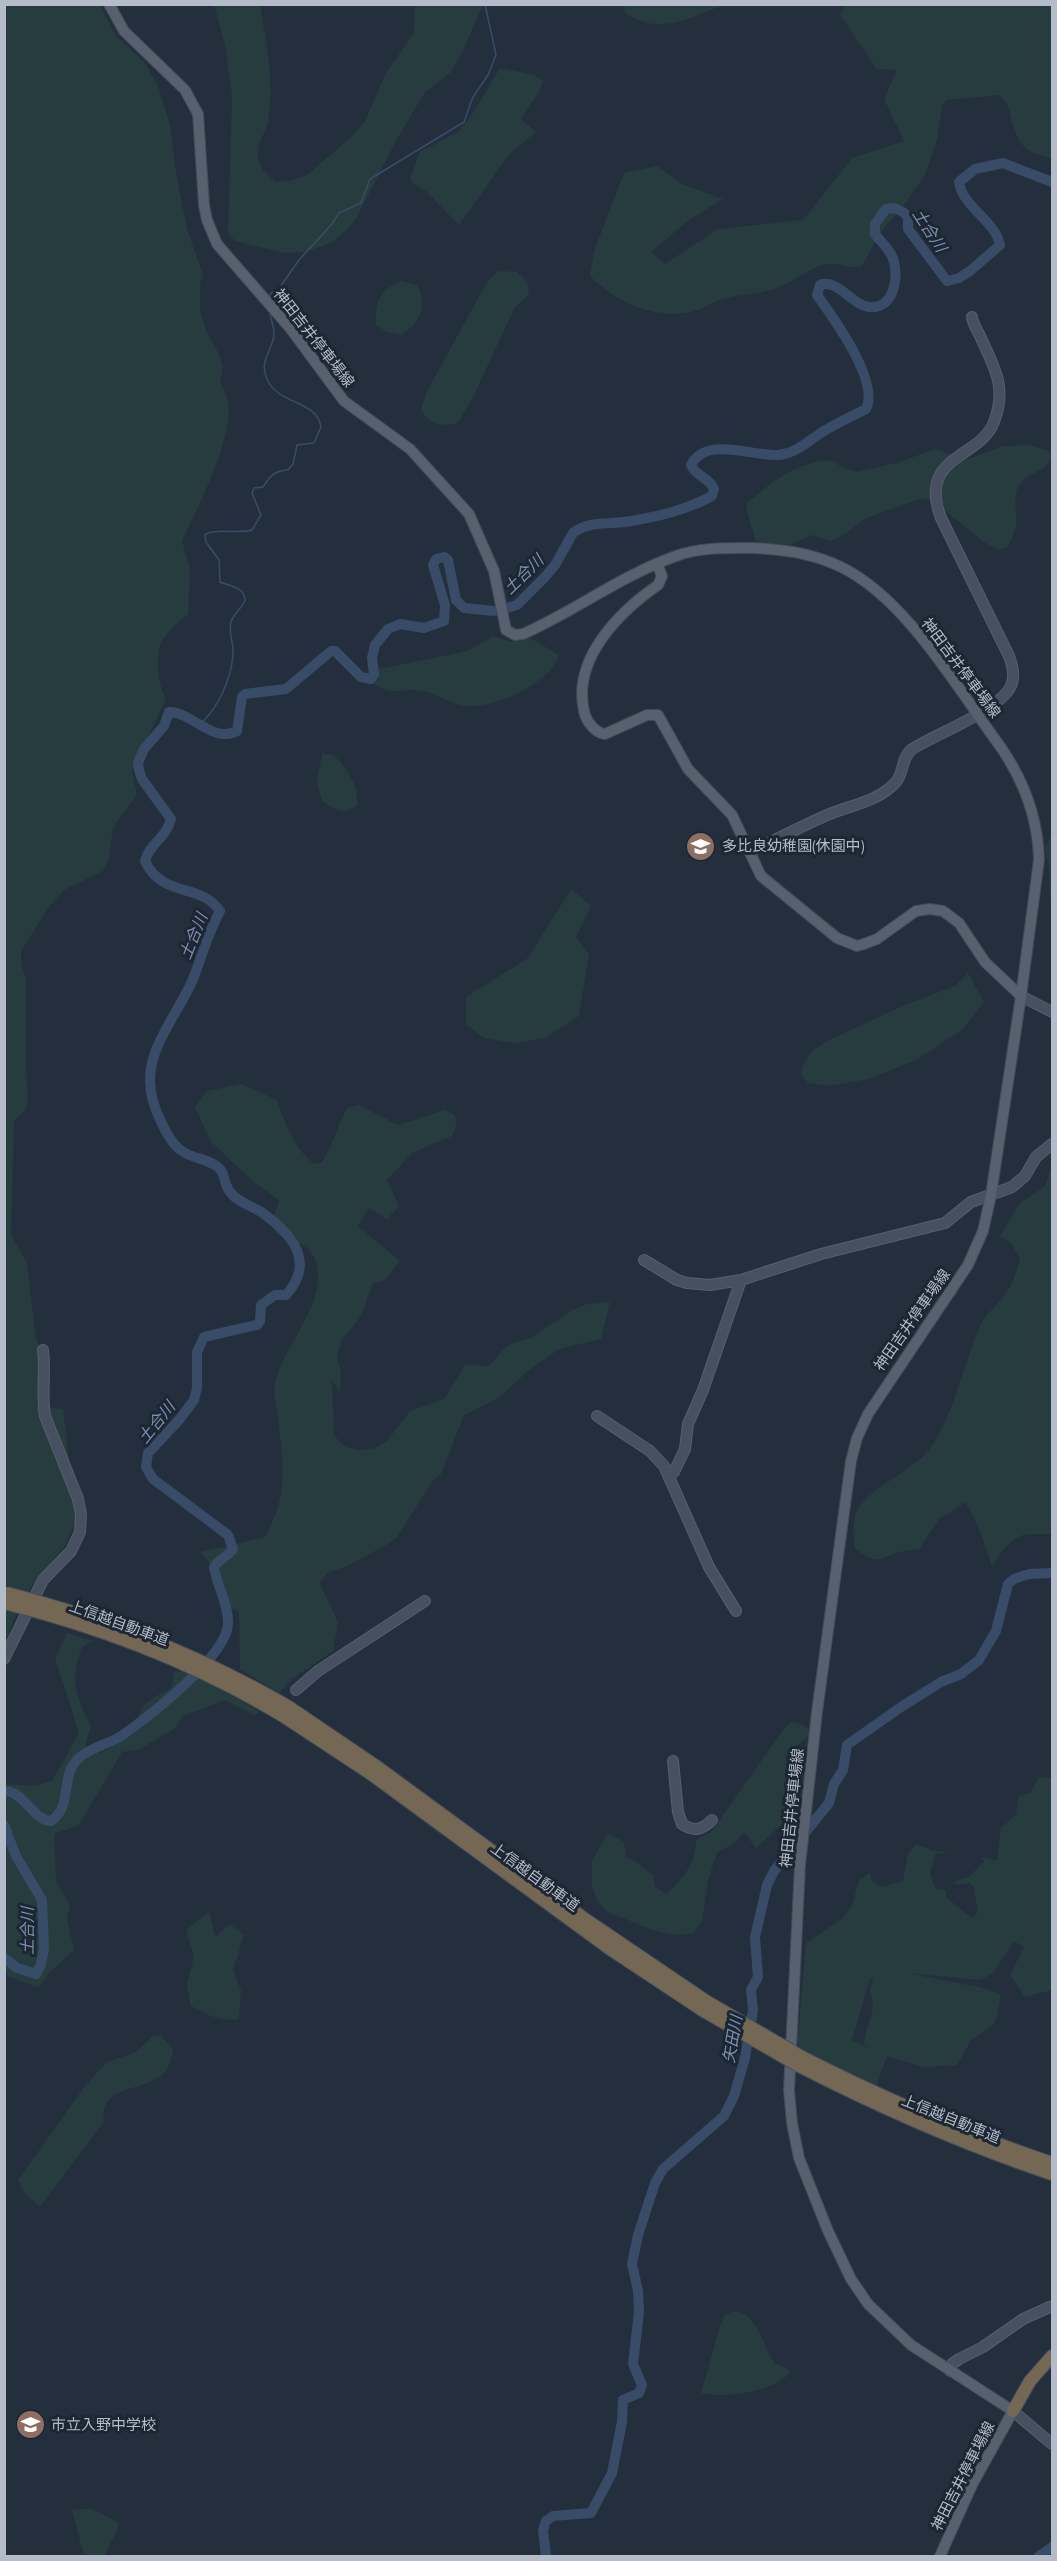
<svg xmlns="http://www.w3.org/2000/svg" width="1057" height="2561" viewBox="0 0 1057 2561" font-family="'PT Sans Narrow','Noto Sans JP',sans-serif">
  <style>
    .green { fill: #263c3f; fill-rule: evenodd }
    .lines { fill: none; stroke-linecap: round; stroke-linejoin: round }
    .stream { stroke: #394c67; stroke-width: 1.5 }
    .river { stroke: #394c67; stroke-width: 10 }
    .secondary-casing { stroke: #565f6c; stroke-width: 12 }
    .primary-casing { stroke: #414a57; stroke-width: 12 }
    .highway-casing { stroke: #434c59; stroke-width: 14 }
    .secondary { stroke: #465061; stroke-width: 10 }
    .primary { stroke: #56606e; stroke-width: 10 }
    .highway { stroke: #746855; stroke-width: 12 }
    .highway-bridge-casing { stroke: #434c59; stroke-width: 14; stroke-linecap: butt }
    .highway-bridge { stroke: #746855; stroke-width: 12 }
    .labels { text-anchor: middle; stroke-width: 6; stroke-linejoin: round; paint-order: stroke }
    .street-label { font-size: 15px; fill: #b4bcc9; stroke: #1d2633 }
    .poi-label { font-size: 15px; fill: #b4bcc9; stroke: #1d2633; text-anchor: start }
    .water-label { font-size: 16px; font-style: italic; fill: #7c92b1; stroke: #1d2633 }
  </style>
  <rect width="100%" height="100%" fill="#242f3e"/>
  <!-- green -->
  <path class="green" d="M5 5H100L116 36 145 63 158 86 170 125 177 179 187 229 203 275 200 284V310L207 333 218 352 223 368 220 383C222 386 225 391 226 395 239 431 197 508 182 541L190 568 188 614C179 622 166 632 161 643 155 659 158 685 166 699L132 771 137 795 113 827 109 859 103 871 64 890 48 908 21 951V963L26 979V1072L28 1097 26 1109 14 1121 11 1235 27 1263 35 1332 42 1362 36 1406 63 1409 76 1519 65 1546 33 1584 13 1621 5 1644Z
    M214 5H260C266 42 275 83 268 121 266 134 256 143 258 157 259 168 268 176 277 182L290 181 307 175 351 137 365 121 386 73 414 33 415 5H483L462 53 450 73 425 92 398 137 357 217 346 231 330 243 306 252 284 253 235 241 228 233 232 97 225 44Z
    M624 5V4L725 5C689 17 661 37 625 13Z
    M846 5H1052V159C1046 156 1036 155 1030 151 1007 137 1016 106 999 95L947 100 942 105 937 140 926 173 907 201 880 233 862 266C850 270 838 261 827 264 809 267 794 282 777 288 757 295 734 294 714 302 709 304 704 308 698 310 660 323 617 303 590 276L594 251 624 173 657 166 684 185 723 199 689 220 651 252 665 264 718 229 803 220 852 158 904 141 884 99 897 70 877 69 840 15Z
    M500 68 534 75 543 81 540 90 521 119 536 132 510 153 459 225 427 192 413 183 410 178 420 152 458 132 473 113Z
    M499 271 517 272 527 282 529 294 515 307 473 397 458 423C440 427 431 425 421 410L426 393 487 282Z
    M401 281 417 285C428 305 420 323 401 335L387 332 376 325C375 301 379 291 401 281Z
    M1029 445 1047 450 1052 456C1046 474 1026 471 1018 487 1012 499 1018 512 1016 525 1015 533 1011 540 1007 547L998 550 984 542 933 501 923 498 866 518 845 534 831 541 812 535 790 545 756 542 747 511V503C774 480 796 462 832 460L843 468 857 472 900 462 934 449 968 459 1003 446Z
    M493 636 511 642 530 638 559 655C551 683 494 709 466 706 451 705 438 694 423 691 402 686 396 698 374 684L372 675 379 669 468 651Z
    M322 754 334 755C348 770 359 786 357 806 341 816 336 809 322 801L317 781Z
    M1052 834V900L1050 903 1049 869 1045 848Z
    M571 889 591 906 576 937 589 954 579 1016 545 1038 513 1043 484 1038 466 1024V997L528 958Z
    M968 973 984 1002 963 1029 918 1059 869 1079 828 1086 808 1083 801 1074 803 1065 813 1050 829 1040 905 1005 955 986Z
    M242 1084 277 1100C286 1126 293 1146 314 1164L322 1162C333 1145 337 1126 347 1108L359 1105 398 1125 445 1110 454 1114 457 1122 452 1136 412 1153 387 1180 399 1206 387 1219 369 1208 358 1226 400 1261 385 1280 373 1283 361 1316 341 1341 337 1358 341 1371 340 1392 332 1381 334 1436 346 1447 359 1450 374 1449 387 1441 410 1411 444 1399 465 1365 489 1366 503 1350 511 1344 531 1338 571 1311 587 1304 610 1302 601 1339 559 1349 528 1371 500 1397 464 1415 441 1474 432 1482 397 1537 388 1544 347 1566 328 1573 319 1582 338 1622 333 1651 292 1679 279 1693 240 1669 239 1612 228 1606 223 1580 201 1552 265 1537C289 1495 283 1463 278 1417 277 1407 273 1395 275 1385 282 1346 326 1306 317 1266 311 1240 295 1246 280 1236 277 1234 273 1229 271 1226 271 1216 278 1210 279 1200L255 1183 211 1142 195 1107 207 1091Z
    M1052 1165V1533C1043 1535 1032 1533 1023 1535 1008 1540 999 1555 992 1567L980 1531 966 1502 939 1519 919 1549C913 1550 906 1550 900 1552 877 1559 878 1565 855 1549 854 1537 852 1525 856 1513 865 1490 913 1470 928 1451 953 1419 964 1362 981 1324 986 1314 997 1305 1004 1296 1013 1285 1016 1272 1020 1259L1011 1243 1000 1236 1020 1203 1045 1186Z
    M67 1633 93 1641 82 1647C69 1680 76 1697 91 1726L85 1746 100 1753 134 1734C141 1702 143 1704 171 1688L174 1672 187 1670 260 1712 255 1715 225 1700 183 1716 174 1729 140 1749 122 1752 79 1825 54 1834 56 1881 70 1905 67 1918 74 1950 50 1972 40 1986 36 1987 8 1976 5 1970 4 1784 35 1786 52 1781 79 1733 55 1658Z
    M791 1722 801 1724 810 1730 809 1735 785 1757 801 1775 790 1788 793 1814 756 1848 744 1832 737 1841 717 1853 708 1880 702 1921 693 1933 677 1935 652 1930 606 1911 597 1900 592 1885V1861L608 1833 624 1842 626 1858H630L653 1875 655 1887 666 1894C682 1881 697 1861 696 1840L712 1831 783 1730Z
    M1039 1777 1052 1778V1990L1025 1997 1010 1975 1024 1947 1014 1941 992 1974 980 1980 907 1973 983 1988 1001 1994 997 2017 993 2025 971 2040 957 2065 924 2067 887 2056 876 2087 797 2050 806 1943 843 1918 852 1906 859 1880 870 1873 872 1881 882 1887 903 1881 908 1854 916 1844 935 1851 953 1852 935 1854 930 1873 935 1889 946 1890V1897L972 1918 978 1912 974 1887 969 1883 956 1885 955 1881 969 1877 984 1861 981 1857 997 1861 1001 1828 1016 1814 1019 1796 1030 1793ZM874 1977C867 1994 871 1989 873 2005 874 2012 864 2032 864 2044L873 2050 852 2040 870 1979Z
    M209 1912 215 1937 230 1924 244 1935 233 1970 241 1990 239 2019C220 2022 208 2015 191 2006L187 1985 194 1956 186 1930Z
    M153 2036H161L173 2049C172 2058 170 2067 163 2074 142 2093 99 2084 104 2122L40 2207 25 2194 18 2180 85 2086 107 2062 136 2052Z
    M734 2311C759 2314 762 2346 775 2364L785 2367 790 2372C777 2391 723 2399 701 2393L720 2326 725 2315Z
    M82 2509H92L118 2522V2529L104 2556H84L72 2510Z"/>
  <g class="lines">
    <!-- stream -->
    <path class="stream" d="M270 297 271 293 278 290 299 260 332 224 339 213 361 203 370 179 464 122 473 97 488 75 496 55 485 4
      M200 724C218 709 232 677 233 654 234 643 228 633 231 622 233 614 246 604 245 599 244 587 229 586 220 582L219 560 206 542 205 535C211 528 240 534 252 530L261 515 252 493 254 488 263 487C271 475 274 471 288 470L293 464 297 445 314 443 321 427C317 401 281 404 269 383 256 360 274 351 274 333 274 327 271 320 270 314"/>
    <!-- river -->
    <path class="river" d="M4 1791C25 1791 32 1820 51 1821 74 1805 59 1776 79 1758 92 1746 110 1744 123 1735 149 1716 227 1656 228 1624 229 1605 217 1586 214 1567 219 1558 227 1558 233 1549L228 1535 153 1479 146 1467 148 1453 179 1420 194 1400 197 1388V1352L204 1337 257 1325 260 1321 261 1305 275 1295H286C315 1263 294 1236 264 1214 253 1206 238 1203 230 1192 222 1182 227 1172 215 1165 202 1157 186 1158 175 1145 166 1134 157 1115 153 1101 139 1054 177 1018 193 979 203 954 207 935 220 911 200 882 163 899 145 861 149 844 167 837 171 819L142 779 139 770 138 763 144 749 164 726 169 712C192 712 213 744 237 731L242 697 245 694 286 689 331 651H335L361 677 371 679 374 674 372 658 375 645 388 629 400 624 424 628 444 621 445 605 433 565 436 559 444 557 448 560 456 600 464 608 494 611 507 608 517 605 545 577 555 565 573 533C589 520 612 525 631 521 660 516 686 510 712 496L714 489C709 477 696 477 691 465 706 435 754 457 779 455 797 453 809 440 824 431 837 423 852 416 866 409 880 382 833 317 817 295L820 285C838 278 851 305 869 307 895 310 900 274 892 256 889 249 880 241 875 234V224L886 209 894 208 903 212 908 217V229L947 281 959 278 970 271 1000 245C995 220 963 208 959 182L975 169 1003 163 1052 182
      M4 1825 16 1856 42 1900 44 1948 41 1965 36 1974 17 1968 4 1958
      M546 2556 543 2530 546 2521 553 2516 591 2513 612 2473 622 2422 623 2400 639 2393 642 2385 633 2364 639 2312 638 2291 632 2264 638 2235 655 2183 663 2169 724 2116 734 2096 745 2058 753 2010 751 1990 758 1977 755 1937 767 1885 774 1871 829 1803 834 1784 843 1770 847 1745 901 1707 941 1682 961 1674 979 1660 996 1631 1008 1584 1014 1579 1029 1574 1052 1573
      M1039 2556 1052 2547"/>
    <defs>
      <path id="secondary" d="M750 852C775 840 800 827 825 816 849 805 877 803 896 782 904 773 901 759 911 750 934 734 1005 709 1012 683 1015 674 1012 664 1009 656L941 518C917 455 980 459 994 422 1007 388 995 369 981 338 978 331 973 325 972 317
        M1021 996 1052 1012
        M644 1260 677 1280 687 1283 710 1285 741 1280 821 1254 945 1223 971 1202 1012 1187 1025 1176 1036 1157 1052 1144
        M597 1416 650 1451 664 1466 709 1567 736 1611
        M670 1475 674 1472 685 1449 688 1424 703 1390 741 1280
        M4 1659 43 1580 71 1551 80 1532 81 1514 78 1499 45 1416C41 1394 46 1372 43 1350
        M296 1690 318 1671 425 1601
        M673 1761 678 1812 682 1824C694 1832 702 1830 712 1820
        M950 2371 952 2364 959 2359 983 2347 1023 2319 1052 2306
        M1013 2411 1052 2444"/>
      <path id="primary" d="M109 4 124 31 185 90 198 114 204 205 207 220 217 244 290 328 344 401 410 449 469 514 494 571 506 630 515 635 523 634C575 611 622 575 676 556 700 547 728 548 753 548 782 549 815 554 841 567 907 599 959 691 1002 749 1025 783 1038 819 1039 860L1021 996 991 1195 983 1231 968 1265 868 1414 857 1438 851 1461 817 1712 800 1865 789 2090 792 2123 799 2158 828 2231 851 2279 868 2304 911 2345 1013 2411 973 2483 940 2556
        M657 564 662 576 658 585C619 612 572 659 584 711 586 721 595 733 605 734L647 715H658L688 769 732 815 761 876 837 938 857 946 864 944 877 939 916 911 930 909 943 911 959 923 985 962 1021 996"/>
      <path id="highway" d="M289 1707 376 1766 585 1919 706 2001
        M283 1716 371 1774 610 1949 702 2010
        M802 2057C883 2098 966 2134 1052 2163
        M799 2066C881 2108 965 2145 1052 2174
        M1013 2411 1030 2381 1052 2356"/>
    </defs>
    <!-- secondary casing -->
    <use href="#secondary" class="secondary-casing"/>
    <!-- primary casing -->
    <use href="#primary" class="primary-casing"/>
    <!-- highway casing -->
    <use href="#highway" class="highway-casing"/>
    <!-- secondary -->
    <use href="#secondary" class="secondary"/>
    <!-- primary -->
    <use href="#primary" class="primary"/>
    <!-- highway -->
    <use href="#highway" class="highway"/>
    <defs>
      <path id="highway-bridge" d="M7 1593C107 1619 200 1655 289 1707
        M4 1603C104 1628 195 1663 283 1716
        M706 2001 802 2057
        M702 2010 799 2066"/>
    </defs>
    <!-- highway-bridge casing -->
    <use href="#highway-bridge" class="highway-bridge-casing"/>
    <!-- highway-bridge -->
    <use href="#highway-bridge" class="highway-bridge"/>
  </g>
  <!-- icons -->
  <defs>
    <symbol id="school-disc" viewBox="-11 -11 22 22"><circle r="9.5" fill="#8d6e63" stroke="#1d2633"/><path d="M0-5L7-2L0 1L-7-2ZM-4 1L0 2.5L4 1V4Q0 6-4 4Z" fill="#fff"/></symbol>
  </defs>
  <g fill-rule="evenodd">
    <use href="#school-disc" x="684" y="830" width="33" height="33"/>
    <use href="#school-disc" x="14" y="2408" width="33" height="33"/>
  </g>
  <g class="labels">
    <!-- street labels -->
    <g class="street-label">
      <text transform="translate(314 338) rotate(52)" y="5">神田吉井停車場線</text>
      <text transform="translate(961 668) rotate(53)" y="5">神田吉井停車場線</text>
      <text transform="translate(912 1320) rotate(-55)" y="5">神田吉井停車場線</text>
      <text transform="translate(119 1623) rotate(20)" y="5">上信越自動車道</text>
      <text transform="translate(792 1808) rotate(-84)" y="5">神田吉井停車場線</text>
      <text transform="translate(535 1877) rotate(36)" y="5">上信越自動車道</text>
      <text transform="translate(951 2119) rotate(22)" y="5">上信越自動車道</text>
      <text transform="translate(963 2476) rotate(-63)" y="5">神田吉井停車場線</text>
    </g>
    <!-- poi labels -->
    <g class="poi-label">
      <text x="722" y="851">多比良幼稚園(休園中)</text>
      <text x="51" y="2430">市立入野中学校</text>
    </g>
    <!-- water labels -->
    <g class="water-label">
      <text transform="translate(930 230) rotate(57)" y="6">土合川</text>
      <text transform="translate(523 574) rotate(-44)" y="6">土合川</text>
      <text transform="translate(193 936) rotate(-68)" y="6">土合川</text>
      <text transform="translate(156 1422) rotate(-51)" y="6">土合川</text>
      <text transform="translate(27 1931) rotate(-90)" y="6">土合川</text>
      <text transform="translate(732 2039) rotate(-80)" y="6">矢田川</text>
    </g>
  </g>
  <!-- border -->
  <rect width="1057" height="2561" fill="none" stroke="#b4bcc9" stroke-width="12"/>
</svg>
